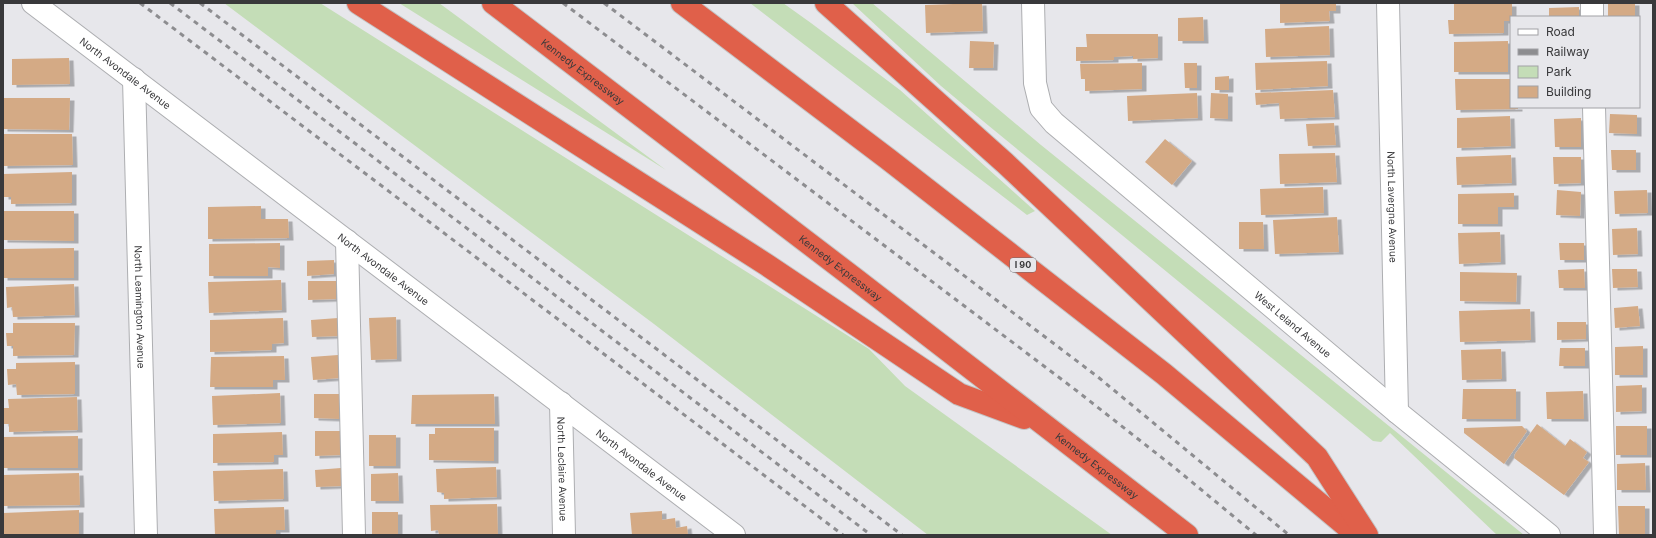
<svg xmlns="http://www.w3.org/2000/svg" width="1656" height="538" viewBox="0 0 1656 538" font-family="Inter,sans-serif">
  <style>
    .green { fill: #c4ddb7 }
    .building { fill: #d4aa85; filter: url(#shadow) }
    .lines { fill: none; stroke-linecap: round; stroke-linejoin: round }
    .minor-casing { stroke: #adaeb1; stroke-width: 24 }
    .highway-casing { stroke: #c4c4c4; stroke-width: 24 }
    .minor { stroke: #fff; stroke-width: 22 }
    .highway { stroke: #e0604a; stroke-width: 22 }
    .rail { stroke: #8d8d90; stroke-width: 3; stroke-dasharray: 5 5; stroke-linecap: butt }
    .labels { text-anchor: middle; stroke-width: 3; stroke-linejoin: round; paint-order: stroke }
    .shield { fill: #e7e7eb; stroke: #6d6d70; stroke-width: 1 }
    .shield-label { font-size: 9px; font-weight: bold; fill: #39393b }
    .street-label { font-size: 10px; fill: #39393b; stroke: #e7e7eb }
  </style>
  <defs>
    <filter id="shadow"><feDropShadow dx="4.5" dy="2.5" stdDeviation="0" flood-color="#0004"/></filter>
  </defs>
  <rect width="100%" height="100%" fill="#e7e7eb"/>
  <!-- green -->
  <path class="green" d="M224 3H320L869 349 905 386 1112 535H928L654 324Z
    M399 3H439L666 170Z
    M750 3H783L811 23 900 90 1035 211 1027 215Z
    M852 3H872L1041 145 1524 535H1497L1390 433 1381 442 1373 441 989 126 941 86Z"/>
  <!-- building -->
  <path class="building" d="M982 3 983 31 926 33 925 5Z
    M1280 3H1336V11H1329L1330 21 1280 23Z
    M1608 3H1635V17H1608Z
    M1454 4H1512V17H1511V21H1504V33L1449 34 1448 20H1454Z
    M1579 7V17H1549V8Z
    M1203 17 1204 41H1178V18Z
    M1329 26 1330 55 1266 57 1265 29Z
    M1086 34H1158V58L1133 59V56L1114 57V60L1076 61V47H1087Z
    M970 41 994 42 993 68H969Z
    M1508 41V72H1454V42Z
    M69 58 70 84 12 85V59Z
    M1327 61 1328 86 1256 90 1255 63Z
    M1142 63V89L1085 91V79H1081L1080 64Z
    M1184 63H1197V88H1185Z
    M1229 76V90H1215V77Z
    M1455 79H1511V107H1518V109L1456 110Z
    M1333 90 1335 117 1280 119 1279 103 1256 105 1255 93Z
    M1197 93 1198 118 1128 121 1127 96Z
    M1211 93 1228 94V119L1210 118Z
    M3 98H70L69 130 3 129Z
    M1610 114 1637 115V134L1609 133Z
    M1510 116 1511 146 1457 148V118Z
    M1581 118V147H1555L1554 119Z
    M1334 123 1336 145 1308 146 1306 124Z
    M3 134H72L73 165 3 166Z
    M1165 139 1192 161 1172 185 1145 162Z
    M1611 150H1636V170H1612Z
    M1335 153 1337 182 1280 184 1279 154Z
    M1511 155 1512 183 1457 185 1456 157Z
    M1553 157H1581V183L1554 184Z
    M72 172V203L11 204V197H4L3 174Z
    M1323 187 1324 213 1261 215 1260 189Z
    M1557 190 1581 192 1580 216 1556 215Z
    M1647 190 1648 213 1615 214 1614 191Z
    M1514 193V207H1498V224H1458V194Z
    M261 206V219H288L289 238 208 239V207Z
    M3 211H74V241L3 240Z
    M1337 217 1339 252 1275 254 1273 220Z
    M1239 222H1263L1264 249H1239Z
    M1637 228 1638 254 1613 255 1612 229Z
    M1500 232 1501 262 1459 264 1458 233Z
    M280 243V268L268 267V276H209V244Z
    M1559 243H1584V260H1560Z
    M74 248V278H3V249Z
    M334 260V274L307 276V261Z
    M1584 269 1585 288H1559L1558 270Z
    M1612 269H1637L1638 287 1613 288Z
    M1460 272 1517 273 1516 302 1460 301Z
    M281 280 282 310 209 313 208 282Z
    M308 281H336V299L308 300Z
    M74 284 75 315 13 317 12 307 7 308 6 287Z
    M1638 306 1640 326 1615 328 1614 308Z
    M1530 309 1531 340 1460 342 1459 311Z
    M396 317 397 359 371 360 369 318Z
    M283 318 284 343 272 344V350L210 352V320Z
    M338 318 339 336 312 337 311 320Z
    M1557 322H1586V339L1557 340Z
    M13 323H75L74 355 13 356V346H7L6 333H13Z
    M1643 346V375H1615V347Z
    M1560 348H1585V366H1559Z
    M1501 349 1502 379 1462 380 1461 350Z
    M338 355 340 378 313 380 311 357Z
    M284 356 285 380H273V387H210L211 357Z
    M75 362V394L17 395 16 384 8 385 7 369H16V363Z
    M1642 385V411L1616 412V386Z
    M1463 389H1516V419H1462Z
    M1583 391 1584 419H1547L1546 392Z
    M280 393 281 423 213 425 212 396Z
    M314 394H340V419L314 418Z
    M494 394 495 424H411L412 395Z
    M77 397 78 430 9 432V424H4L3 408H9L8 399Z
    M1537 424 1565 446 1570 439 1587 452 1583 458 1589 462 1564 495 1514 458 1515 454Z
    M1522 426 1527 431 1504 464 1464 433V428Z
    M1616 426H1647V455H1616Z
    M435 428H494V461L429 460V434H435Z
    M315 431H341V455L315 456Z
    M282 432 283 455H274V462L213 463V434Z
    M369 435H396V466H369Z
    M78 436V468H3V437Z
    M1645 463 1646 490H1617V464Z
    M496 467 497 497 444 499V493L437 492 436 469Z
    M341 468 342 486 316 487 315 470Z
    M283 469 284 499 214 501 213 471Z
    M79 473 80 505 3 506V475Z
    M398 473 399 501H371V474Z
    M497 504 498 535H439L438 530 431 531 430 505Z
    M1618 506H1645V534H1619Z
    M284 507 285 530H276V535H215L214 509Z
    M79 510V534L70 535H3V513Z
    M662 511V520L675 518 676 528 687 526 688 535H632L630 513Z
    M372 512H398V535H372Z"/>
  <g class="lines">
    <defs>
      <g id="minor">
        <path id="s1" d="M33 3 734 535"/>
        <path id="s2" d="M1033 3 1035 83 1041 108 1054 123 1397 412 1549 535"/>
        <path id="s3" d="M1388 3 1397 412"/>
        <path d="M1592 3V17"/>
        <path id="s4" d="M134 79 146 535"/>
        <path d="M1594 107 1605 535"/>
        <path d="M347 241 354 535"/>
        <path id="s5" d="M561 403 564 535"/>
      </g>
      <g id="highway">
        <path d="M358 3 767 265 959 394 1024 418"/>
        <path id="s6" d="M493 3 854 278 1187 535"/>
        <path d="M682 3 888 159 1164 374 1357 535"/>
        <path d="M826 3 1005 163 1317 457 1367 535"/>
      </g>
    </defs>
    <!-- minor casing -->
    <use href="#minor" class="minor-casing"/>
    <!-- highway casing -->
    <use href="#highway" class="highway-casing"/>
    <!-- minor -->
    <use href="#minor" class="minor"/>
    <!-- highway -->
    <use href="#highway" class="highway"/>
    <!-- rail -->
    <path class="rail" d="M140 3 843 535
      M170 3 871 535
      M200 3 902 535
      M563 3 1077 391 1175 468 1256 535
      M604 3 1098 377 1289 535"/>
  </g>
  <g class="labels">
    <!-- shield labels -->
    <rect class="shield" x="1010" y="258" width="26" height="14" rx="3"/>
    <g class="shield-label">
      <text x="1023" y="268">I 90</text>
    </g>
    <!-- street labels -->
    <g class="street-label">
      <text dy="4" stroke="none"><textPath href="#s6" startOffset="113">Kennedy Expressway</textPath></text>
      <text dy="4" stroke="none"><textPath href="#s1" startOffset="116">North Avondale Avenue</textPath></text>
      <text dy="4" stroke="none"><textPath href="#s3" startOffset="204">North Lavergne Avenue</textPath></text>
      <text dy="4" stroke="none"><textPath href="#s6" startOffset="437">Kennedy Expressway</textPath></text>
      <text dy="4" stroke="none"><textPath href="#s1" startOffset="440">North Avondale Avenue</textPath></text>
      <text dy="4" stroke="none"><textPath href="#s4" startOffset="228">North Leamington Avenue</textPath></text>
      <text dy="4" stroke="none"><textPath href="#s2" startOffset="438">West Leland Avenue</textPath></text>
      <text dy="4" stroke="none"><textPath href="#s1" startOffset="764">North Avondale Avenue</textPath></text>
      <text dy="4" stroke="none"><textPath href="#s6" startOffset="761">Kennedy Expressway</textPath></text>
      <text dy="4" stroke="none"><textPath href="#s5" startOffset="66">North Leclaire Avenue</textPath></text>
    </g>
  </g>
  <!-- border -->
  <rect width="1656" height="538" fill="none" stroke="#39393b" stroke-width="8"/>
  <!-- legend -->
  <rect x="1510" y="16" width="130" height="92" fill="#e7e7eb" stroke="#a1a1a5"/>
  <rect x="1518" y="29" width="20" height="6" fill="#ffffff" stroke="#a1a1a5"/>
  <text x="1546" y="36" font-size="12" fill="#39393b">Road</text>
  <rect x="1518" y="49" width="20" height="6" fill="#8d8d90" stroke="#a1a1a5"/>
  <text x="1546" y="56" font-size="12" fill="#39393b">Railway</text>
  <rect x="1518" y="66" width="20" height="12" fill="#c4ddb7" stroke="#a1a1a5"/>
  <text x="1546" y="76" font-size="12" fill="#39393b">Park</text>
  <rect x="1518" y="86" width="20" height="12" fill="#d4aa85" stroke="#a1a1a5"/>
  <text x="1546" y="96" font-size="12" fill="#39393b">Building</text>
</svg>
